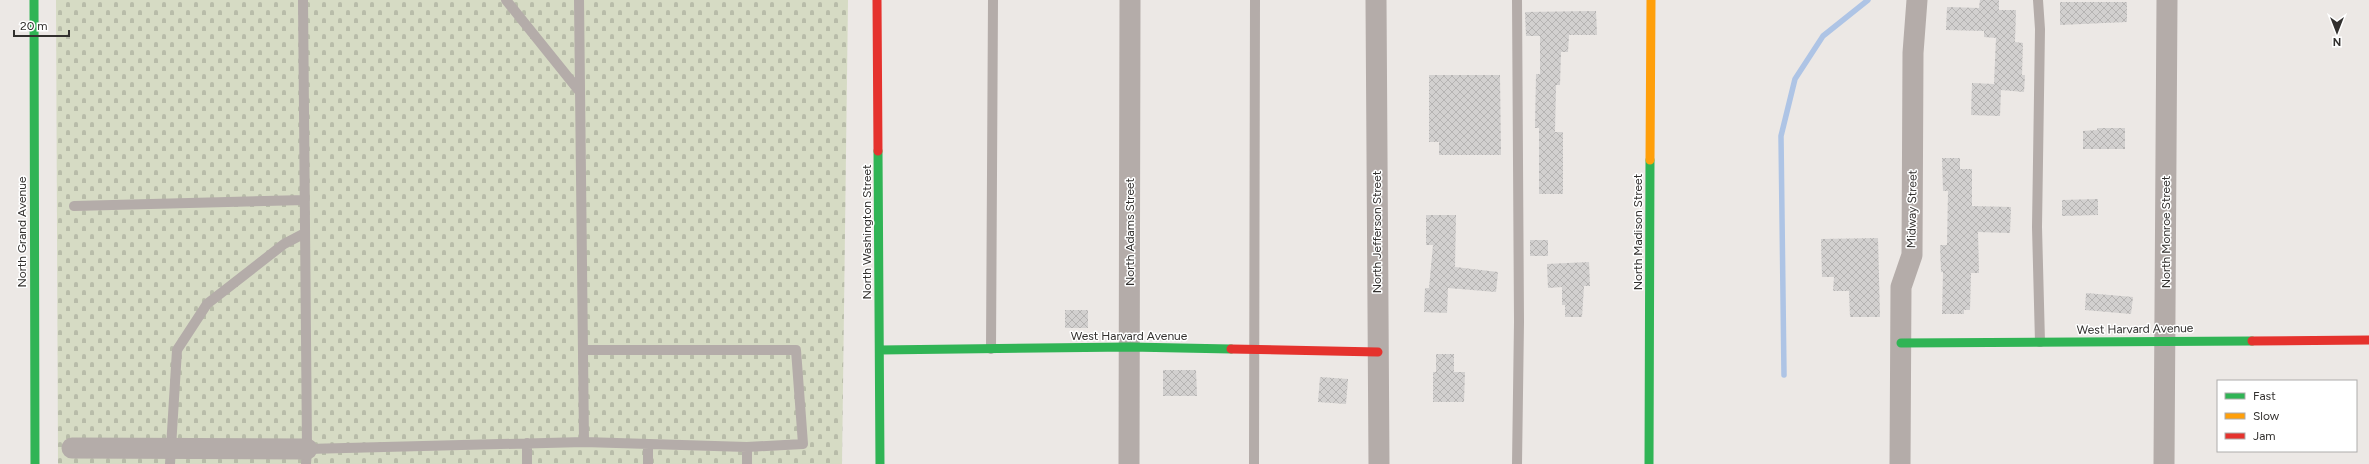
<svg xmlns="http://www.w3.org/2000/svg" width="2369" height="464" viewBox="0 0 2369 464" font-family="Figtree,sans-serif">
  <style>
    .cemetery { fill: url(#cemetery-stones) }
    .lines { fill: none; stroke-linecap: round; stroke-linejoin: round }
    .stream { stroke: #aec4e5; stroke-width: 5.5 }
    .building { fill: url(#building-cross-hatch) }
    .lane { stroke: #b4aca9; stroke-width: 10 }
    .street { stroke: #b4aca9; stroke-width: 21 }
    .fast { stroke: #30b455; stroke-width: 9 }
    .slow { stroke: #ff9f0a; stroke-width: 9 }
    .jam { stroke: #e5322d; stroke-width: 9 }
    .labels { text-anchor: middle; stroke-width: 3; stroke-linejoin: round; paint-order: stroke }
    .street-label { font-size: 12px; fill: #32302e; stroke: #fff }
  </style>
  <defs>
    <pattern id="cemetery-stones" width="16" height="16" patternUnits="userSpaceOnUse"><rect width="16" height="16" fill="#d6dbc4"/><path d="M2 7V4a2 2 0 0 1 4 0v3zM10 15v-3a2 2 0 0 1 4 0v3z" fill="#b8bca9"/></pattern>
    <pattern id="building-cross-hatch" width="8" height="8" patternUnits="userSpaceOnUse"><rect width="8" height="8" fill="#d2d0cf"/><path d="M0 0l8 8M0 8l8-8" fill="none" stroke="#b5b3b2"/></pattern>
  </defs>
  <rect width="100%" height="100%" fill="#ece8e5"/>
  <!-- cemetery -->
  <path class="cemetery" d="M56 0H848L842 464H58Z"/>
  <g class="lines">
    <!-- stream -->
    <path class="stream" d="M1784 375 1781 136 1795 79 1823 36 1868 0"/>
  </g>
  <!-- building -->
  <path class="building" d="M1980 0H1999V10H2016L2015 42 2023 43 2022 75H2025L2024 92 2001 90 2000 116 1971 115 1972 83 1994 84 1996 38 1984 37V31L1946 30 1947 7 1979 8Z
    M2060 2H2127V22L2060 25Z
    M1596 11 1597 35H1569L1568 52H1561L1560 85H1556L1555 132H1563V194H1539V128H1535L1536 74H1540V36H1526L1525 12Z
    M1429 75H1500L1501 155H1439V142H1429Z
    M2097 128H2125V149H2083V131L2097 130Z
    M1942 158H1960V169H1972V206L2011 207 2010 233 1978 232 1979 273H1971L1970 310H1964V314H1942L1943 272H1941L1940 245H1947L1948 191H1943Z
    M2098 199V215L2062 216V200Z
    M1426 215H1456L1455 267 1498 272 1496 292 1448 288 1447 313 1424 312 1425 288H1429L1433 245H1426Z
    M1878 238 1880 317H1850L1849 291H1833L1834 277H1822L1821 239Z
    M1530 240H1548V256H1530Z
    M1589 262 1590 286H1584L1582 317H1565V305H1562V287L1548 288 1547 264Z
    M2086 293 2133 297 2131 314 2085 310Z
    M1065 310H1088V328H1065Z
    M1436 354H1454V372H1465L1464 402H1433V372H1436Z
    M1163 370H1196L1197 396H1163Z
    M1320 377 1348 379 1346 404 1318 402Z"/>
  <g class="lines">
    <!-- lane -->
    <path class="lane" d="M303 0 307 449 584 442 579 0
      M506 0 580 92
      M2038 0 2040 29 2037 227 2040 342
      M74 206 305 200
      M991 349 993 0
      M583 350H796L803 444 747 447V464
      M584 442 747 447
      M527 443V464
      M648 444V464
      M170 464 177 350 207 304 284 244 305 233
      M306 464 307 449
      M1254 464 1255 0
      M1517 464 1519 322 1517 0"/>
    <!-- street -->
    <path class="street" d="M1376 0 1379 464
      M72 448 307 449
      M1129 464 1130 0
      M1900 464 1901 287 1912 255 1913 53 1917 0
      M2164 464 2167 0"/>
    <!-- fast -->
    <path class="fast" d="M34 0 35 464
      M878 151 880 464
      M1901 343 2252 341
      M880 350 1130 347 1231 349
      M1649 464 1650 160"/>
    <!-- slow -->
    <path class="slow" d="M1650 160 1651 0"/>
    <!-- jam -->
    <path class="jam" d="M877 0 878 151
      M2252 341 2369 340
      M1231 349 1378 352"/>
  </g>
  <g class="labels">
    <!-- street labels -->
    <g class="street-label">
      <text transform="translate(1912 209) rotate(-89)" y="4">Midway Street</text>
      <text transform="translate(22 232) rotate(-90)" y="4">North Grand Avenue</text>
      <text transform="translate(867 232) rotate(-90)" y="4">North Washington Street</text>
      <text transform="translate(1130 232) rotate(-90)" y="4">North Adams Street</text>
      <text transform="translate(1377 232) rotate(-90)" y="4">North Jefferson Street</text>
      <text transform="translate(1638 232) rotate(-90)" y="4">North Madison Street</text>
      <text transform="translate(2166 232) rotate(-90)" y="4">North Monroe Street</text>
      <text transform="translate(2135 329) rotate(-1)" y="4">West Harvard Avenue</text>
      <text x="1129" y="340">West Harvard Avenue</text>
    </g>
  </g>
  <!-- legend -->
  <rect x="2217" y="380" width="140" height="72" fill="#ffffff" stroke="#adacab"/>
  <rect x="2225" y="393" width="20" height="6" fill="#30b455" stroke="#adacab"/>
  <text x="2253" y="400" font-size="12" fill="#32302e">Fast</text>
  <rect x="2225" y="413" width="20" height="6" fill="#ff9f0a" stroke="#adacab"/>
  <text x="2253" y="420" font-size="12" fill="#32302e">Slow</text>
  <rect x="2225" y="433" width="20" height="6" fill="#e5322d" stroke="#adacab"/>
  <text x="2253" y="440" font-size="12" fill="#32302e">Jam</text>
  <!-- north arrow -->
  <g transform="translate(2337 32) rotate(180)" stroke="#ffffff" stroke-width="3" paint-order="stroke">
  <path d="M0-3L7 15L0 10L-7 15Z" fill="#32302e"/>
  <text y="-6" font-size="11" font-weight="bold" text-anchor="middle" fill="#32302e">N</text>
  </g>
  <!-- scale -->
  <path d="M14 30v6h55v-6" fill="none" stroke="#32302e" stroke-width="2"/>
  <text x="20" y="30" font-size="12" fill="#32302e" stroke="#ffffff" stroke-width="3" paint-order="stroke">20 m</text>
</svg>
